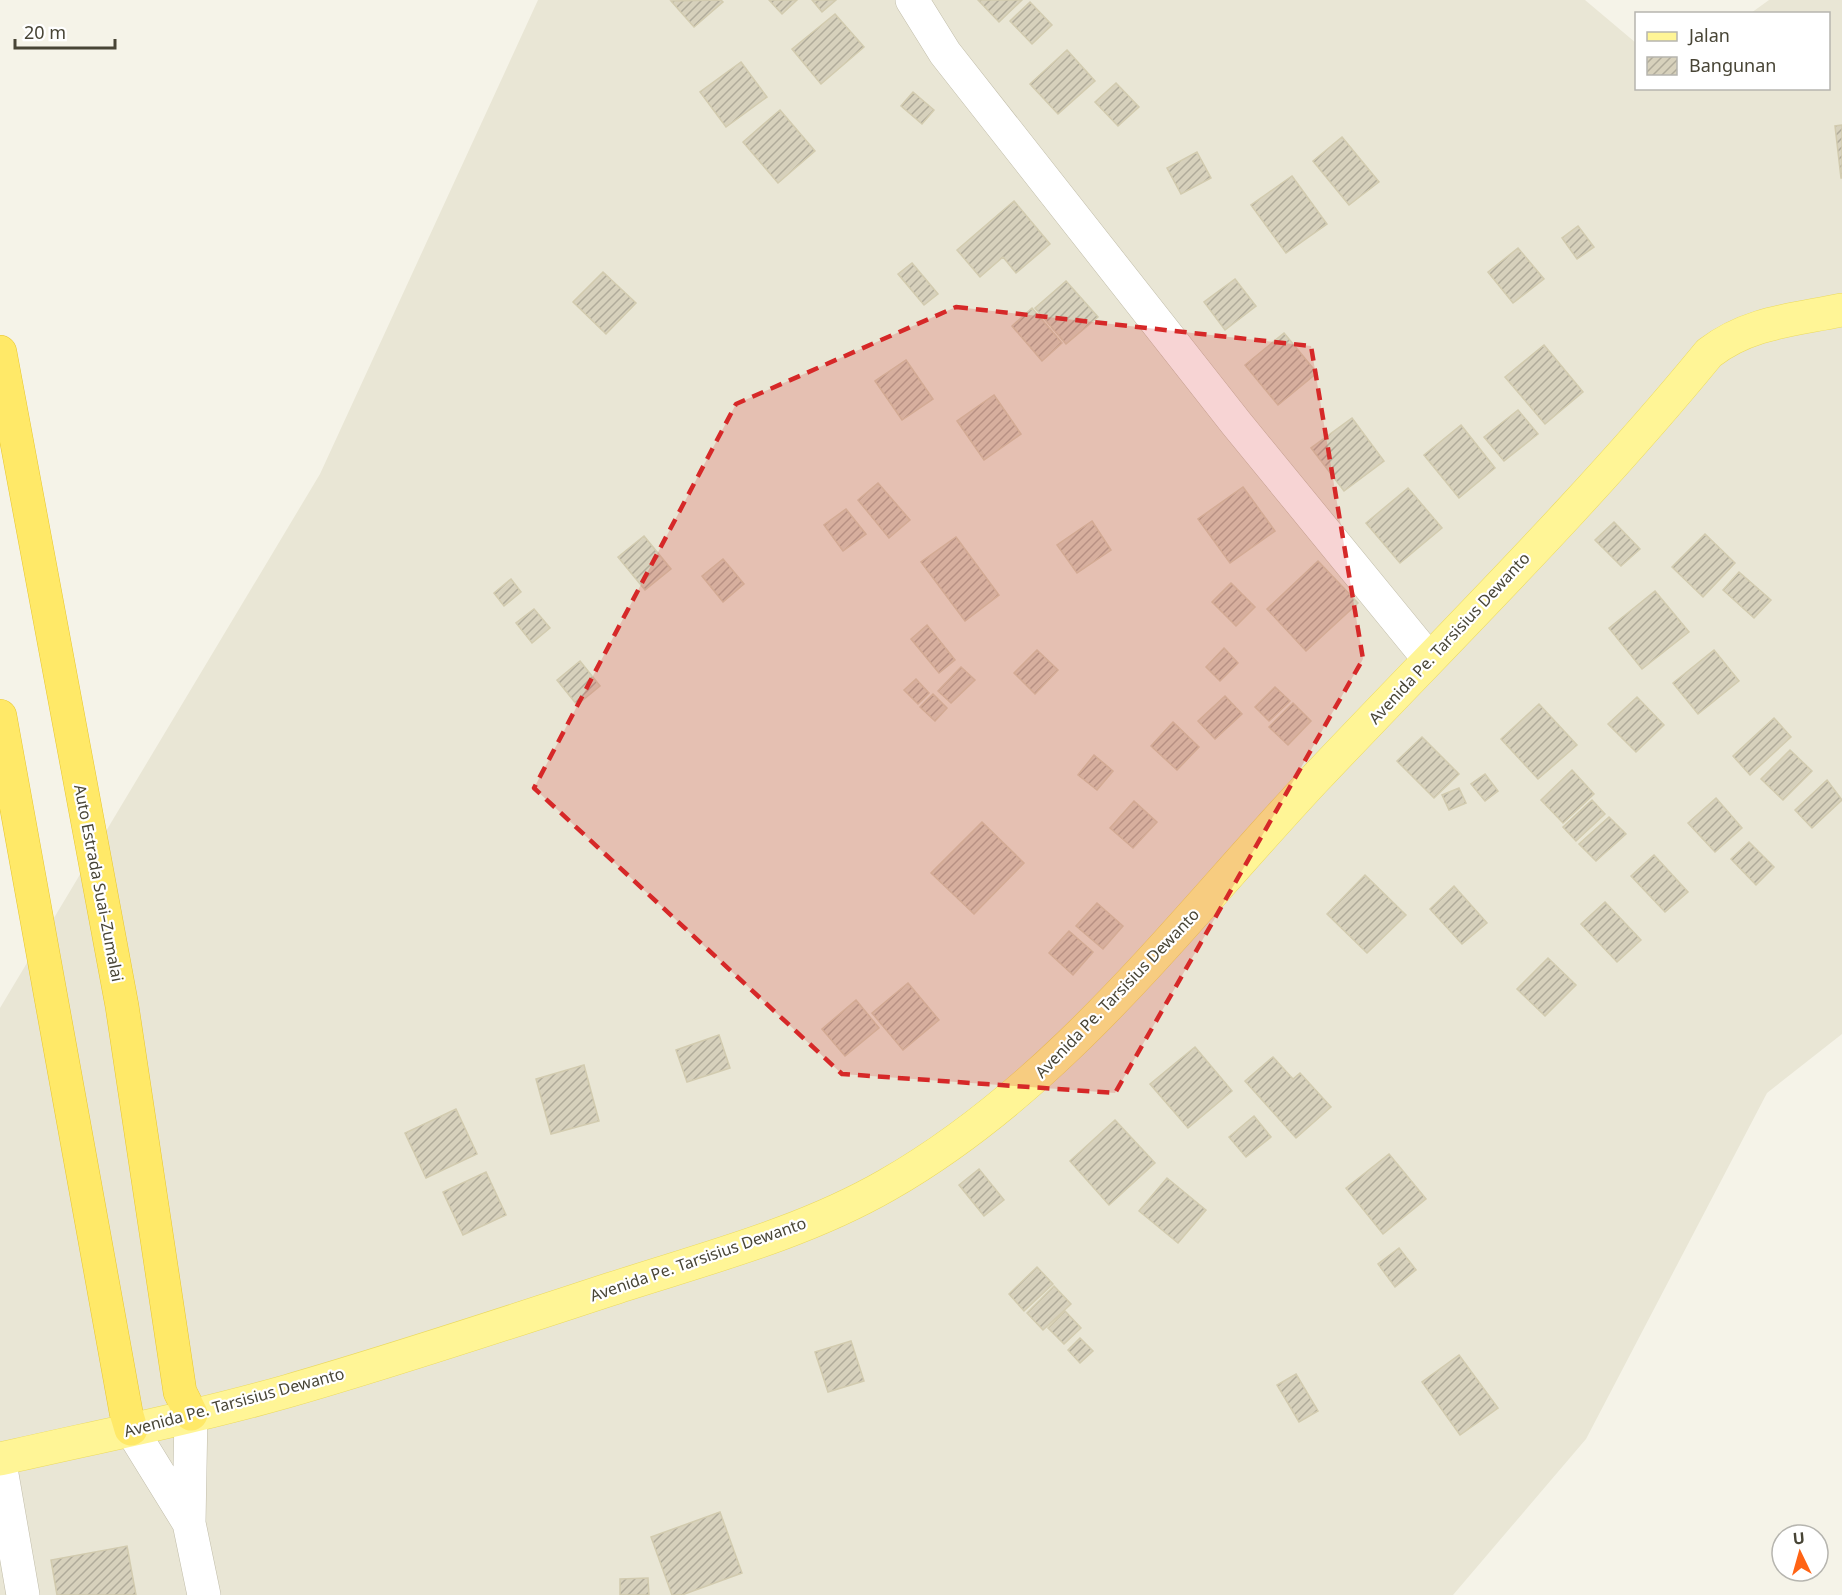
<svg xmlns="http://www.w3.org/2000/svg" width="1842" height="1595" viewBox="0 0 1842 1595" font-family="'Noto Sans',sans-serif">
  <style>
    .residential { fill: #e9e6d5 }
    .building { fill: url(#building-hatch); stroke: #d2cbaf; stroke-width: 1.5 }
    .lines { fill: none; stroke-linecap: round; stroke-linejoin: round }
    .street-casing { stroke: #c1bda9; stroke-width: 34 }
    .primary-casing { stroke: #ebda60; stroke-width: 34 }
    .highway-casing { stroke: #e6c530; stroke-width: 34 }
    .street { stroke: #fff; stroke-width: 33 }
    .primary { stroke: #fff596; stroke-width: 33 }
    .highway { stroke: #ffe968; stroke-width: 33 }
    .marked { fill: #d62828; fill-opacity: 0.2; stroke: #d62828; stroke-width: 4.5; stroke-dasharray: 12 8; stroke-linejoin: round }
    .labels { text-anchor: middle; stroke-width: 4.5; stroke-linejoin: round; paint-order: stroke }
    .street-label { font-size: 16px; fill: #484536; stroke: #fff }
  </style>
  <defs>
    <pattern id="building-hatch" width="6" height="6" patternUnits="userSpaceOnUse" patternTransform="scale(1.5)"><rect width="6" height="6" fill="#d7d1bc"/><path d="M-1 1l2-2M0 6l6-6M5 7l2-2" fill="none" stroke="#b0ab9a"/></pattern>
  </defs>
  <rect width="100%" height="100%" fill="#f5f3e8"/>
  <!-- residential -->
  <path class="residential" d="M538 0H1585L1636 43V88H1828V14L1751 13 1769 0H1842V1034L1767 1093 1586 1439 1453 1595H0V1008L320 474Z"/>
  <!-- building -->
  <path class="building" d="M721 0 723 2 694 27 671 1Z
    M769 0H797L782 14Z
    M812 0H836L822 12Z
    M978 0H1022L999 22Z
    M1030 2 1052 25 1032 44 1010 21Z
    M835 14 864 47 821 84 792 49Z
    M1067 50 1095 81 1058 114 1030 84Z
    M741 62 767 97 726 127 700 92Z
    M1116 83 1139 107 1118 126 1095 102Z
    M913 92 934 110 922 124 901 106Z
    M780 110 815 151 778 183 743 142Z
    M1842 125V178H1841L1835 126Z
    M1342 137 1379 182 1349 205 1313 161Z
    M1197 152 1211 178 1181 194 1167 168Z
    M1292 176 1327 224 1286 253 1251 205Z
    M1014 201 1050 244 1016 273 1003 257 980 277 957 250Z
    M1578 226 1594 247 1577 259 1562 238Z
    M1518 248 1544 279 1513 303 1488 272Z
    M912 263 938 294 924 305 898 274Z
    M603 272 636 303 606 334 573 302Z
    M1235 279 1256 306 1225 330 1204 302Z
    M1066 281 1098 317 1066 344 1035 308Z
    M1032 308 1062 343 1042 361 1012 326Z
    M1284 333 1317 373 1278 405 1245 365Z
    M1544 345 1583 392 1545 424 1505 377Z
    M906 360 933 399 902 420 875 381Z
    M994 395 1021 434 984 460 957 421Z
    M1518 410 1538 434 1504 461 1484 437Z
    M1352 418 1384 461 1344 491 1311 448Z
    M1461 425 1495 468 1459 498 1424 455Z
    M878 483 910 520 889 538 858 500Z
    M1243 487 1275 531 1230 563 1198 519Z
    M1408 488 1442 528 1400 563 1366 523Z
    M846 509 866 534 843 551 824 525Z
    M1092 521 1111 550 1077 573 1057 545Z
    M1614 522 1640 549 1621 566 1595 540Z
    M1705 534 1735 563 1703 597 1672 567Z
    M644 536 671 569 645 590 618 557Z
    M956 537 999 595 965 621 921 562Z
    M723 559 744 584 723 602 702 576Z
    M1318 561 1358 603 1306 651 1267 609Z
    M1739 572 1771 600 1754 618 1723 590Z
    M511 579 521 592 504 606 494 593Z
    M1231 583 1255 607 1236 626 1212 602Z
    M1655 591 1689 632 1642 669 1609 628Z
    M534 609 550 628 532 643 516 623Z
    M927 625 955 660 939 673 911 639Z
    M1224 648 1238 663 1220 681 1206 667Z
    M1037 650 1058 670 1035 694 1014 673Z
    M1714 650 1739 681 1698 714 1673 683Z
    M580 661 600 686 577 705 557 680Z
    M961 667 975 680 951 703 938 691Z
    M916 679 929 693 918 704 904 690Z
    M1275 687 1290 701 1269 721 1255 707Z
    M933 694 947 708 935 721 920 707Z
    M1225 696 1242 714 1215 739 1198 721Z
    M1637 697 1664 725 1636 752 1608 724Z
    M1293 703 1311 721 1288 745 1269 727Z
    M1539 704 1577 745 1538 779 1501 739Z
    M1774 718 1791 737 1750 775 1733 756Z
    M1173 722 1199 747 1177 770 1151 746Z
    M1422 737 1459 774 1434 798 1397 761Z
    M1790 750 1812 771 1783 800 1761 779Z
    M1094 755 1113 771 1097 790 1078 775Z
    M1572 770 1594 794 1563 823 1541 800Z
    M1485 774 1498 791 1485 801 1471 784Z
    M1827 780 1842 800 1812 828 1795 810Z
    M1459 788 1466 803 1449 810 1442 795Z
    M1716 798 1742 828 1715 852 1688 823Z
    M1592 800 1605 814 1576 841 1563 827Z
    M1134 801 1157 822 1133 848 1110 828Z
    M1609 817 1626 834 1596 861 1579 844Z
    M982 822 1024 863 974 914 931 873Z
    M1749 842 1774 867 1756 885 1731 859Z
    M1654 855 1688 892 1665 912 1631 876Z
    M1365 875 1406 915 1367 953 1327 914Z
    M1454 886 1487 923 1462 944 1430 909Z
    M1605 902 1641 940 1617 962 1581 924Z
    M1097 903 1123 926 1103 949 1076 926Z
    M1069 931 1093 952 1073 975 1049 953Z
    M1548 958 1576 985 1545 1016 1517 989Z
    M908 983 939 1020 903 1050 872 1013Z
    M856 1000 879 1028 845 1056 822 1029Z
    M719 1035 730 1068 687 1082 676 1050Z
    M1195 1047 1232 1091 1188 1128 1150 1084Z
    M1273 1057 1293 1079 1300 1073 1331 1107 1296 1138 1245 1081Z
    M584 1065 599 1121 551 1134 536 1079Z
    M456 1109 477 1154 426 1178 405 1133Z
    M1254 1116 1271 1137 1246 1157 1229 1137Z
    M1115 1120 1155 1163 1109 1205 1070 1161Z
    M1389 1154 1426 1199 1383 1234 1346 1188Z
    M979 1169 1004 1200 984 1216 959 1185Z
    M486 1172 506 1215 463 1235 443 1192Z
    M1167 1178 1206 1210 1178 1243 1139 1211Z
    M1399 1248 1416 1270 1395 1287 1378 1264Z
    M1037 1267 1053 1284 1024 1311 1009 1294Z
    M1054 1286 1071 1304 1043 1330 1027 1313Z
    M1065 1311 1081 1328 1064 1344 1048 1328Z
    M1080 1338 1093 1351 1080 1363 1068 1350Z
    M851 1341 864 1381 828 1392 815 1352Z
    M1459 1355 1498 1408 1460 1435 1422 1382Z
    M1296 1374 1318 1411 1299 1422 1277 1385Z
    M720 1512 742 1573 682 1595H672L651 1537Z
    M127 1546 136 1595H57L51 1560Z
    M648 1578 649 1595H620V1579Z"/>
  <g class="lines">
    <defs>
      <path id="street" d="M912 0 945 53 1236 423 1429 659
        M191 1414 189 1523 204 1595
        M131 1429 189 1523
        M0 1463 23 1595"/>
      <path id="primary" d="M0 1459C96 1437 193 1418 288 1391 396 1360 504 1324 611 1289 703 1259 802 1234 887 1185 1060 1086 1180 923 1314 780 1447 639 1586 503 1709 353 1749 322 1794 320 1842 310"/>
      <path id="highway" d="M0 352 122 1006 180 1392 191 1414
        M0 716 126 1412 131 1429"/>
    </defs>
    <!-- street casing -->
    <use href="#street" class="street-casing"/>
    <!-- primary casing -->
    <use href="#primary" class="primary-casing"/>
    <!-- highway casing -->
    <use href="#highway" class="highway-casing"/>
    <!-- street -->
    <use href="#street" class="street"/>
    <!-- primary -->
    <use href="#primary" class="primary"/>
    <!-- highway -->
    <use href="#highway" class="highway"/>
  </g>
  <!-- marked area -->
  <path class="marked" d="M956 307 1311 346 1363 659 1115 1093 842 1074 534 788 736 404Z"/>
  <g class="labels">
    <!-- street labels -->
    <g class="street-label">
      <text transform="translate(1449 638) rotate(-47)" y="6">Avenida Pe. Tarsisius Dewanto</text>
      <text transform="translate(99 883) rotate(79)" y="6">Auto Estrada Suai–Zumalai</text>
      <text transform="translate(1117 993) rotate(-46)" y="6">Avenida Pe. Tarsisius Dewanto</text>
      <text transform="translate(698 1259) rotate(-19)" y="6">Avenida Pe. Tarsisius Dewanto</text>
      <text transform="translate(234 1402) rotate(-15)" y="6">Avenida Pe. Tarsisius Dewanto</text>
    </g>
  </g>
  <!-- legend -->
  <rect x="1635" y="12" width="195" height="78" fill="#ffffff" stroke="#b6b5af" stroke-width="1.5"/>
  <rect x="1647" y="32" width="30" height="9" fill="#fff596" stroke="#b6b5af" stroke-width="1.5"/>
  <text x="1689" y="42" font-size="18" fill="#484536">Jalan</text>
  <rect x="1647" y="57" width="30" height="18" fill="url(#building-hatch)" stroke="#b6b5af" stroke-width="1.5"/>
  <text x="1689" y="72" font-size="18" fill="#484536">Bangunan</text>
  <!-- north arrow -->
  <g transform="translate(1800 1553) rotate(355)"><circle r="28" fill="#ffffff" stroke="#b6b5af" stroke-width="1.5"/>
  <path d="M0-4.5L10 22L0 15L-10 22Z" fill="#ff6314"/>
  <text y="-9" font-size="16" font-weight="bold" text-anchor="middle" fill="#484536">U</text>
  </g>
  <!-- scale -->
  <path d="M15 39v9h100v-9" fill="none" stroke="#484536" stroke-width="3"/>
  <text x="24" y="39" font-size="18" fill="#484536" stroke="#ffffff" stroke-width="4.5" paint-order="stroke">20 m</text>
</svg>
